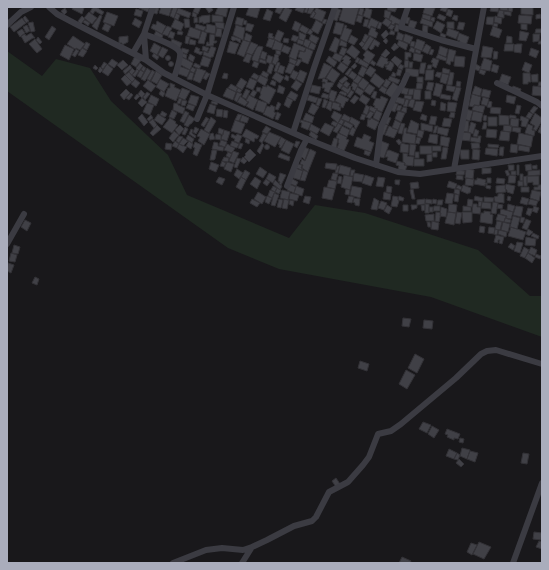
<svg xmlns="http://www.w3.org/2000/svg" width="549" height="570" viewBox="0 0 549 570" font-family="'Roboto Condensed',sans-serif">
  <style>
    .green { fill: #202922 }
    .building { fill: #404046; stroke: #333237 }
    .lines { fill: none; stroke-linecap: round; stroke-linejoin: round }
    .minor { stroke: #3b3b42; stroke-width: 6 }
  </style>
  <rect width="100%" height="100%" fill="#19181b"/>
  <!-- green -->
  <path class="green" d="M7 51 42 76 56 59 90 68 111 101 168 155 187 195 289 238 315 205 365 213 478 250 530 296H542V337L431 297 279 269 228 248 7 91Z"/>
  <!-- building -->
  <path class="building" d="M73 7H82L84 8 82 14 72 9Z
    M93 7H96L104 12 102 15 95 11 93 14 90 12Z
    M137 7H150L148 12Z
    M155 7 159 8 157 14 153 13Z
    M161 7H172L169 16 159 13Z
    M173 7 178 8 174 18 170 16Z
    M195 7H201L198 14 193 12Z
    M205 7H211L213 10 209 13Z
    M218 7 228 8 226 17 215 14Z
    M249 7 260 8 257 18 246 15Z
    M277 7H284L280 14 275 12Z
    M285 7 292 10 286 22 279 18Z
    M297 7 305 8 303 13 295 10Z
    M306 7H309L307 13 304 12Z
    M309 7H315L311 14 307 13Z
    M343 7 359 8 354 25 339 20Z
    M388 7 397 8 395 12 387 10Z
    M425 7 435 8 432 16 423 13Z
    M442 7H448L446 12 440 10Z
    M491 7H499L498 12 490 11Z
    M500 7H508V11L500 10Z
    M508 7H513L512 12 508 11Z
    M521 7H533V15L521 14Z
    M65 8 67 12 64 15 61 11Z
    M178 8 191 13 189 18 176 13Z
    M316 8 326 12 322 22 313 18 316 13 314 12Z
    M336 8 341 10 337 21 332 19Z
    M360 8 364 9 362 16 358 14Z
    M366 8 372 10 370 19 363 16Z
    M136 9 143 11 141 17 134 15Z
    M267 9 273 12 270 21 263 19Z
    M448 9 453 11 451 17 446 15Z
    M385 10 391 12 389 19 384 17Z
    M499 10 504 11V18L497 17Z
    M313 11 316 13 313 18 310 17Z
    M504 11 511 12V16L503 14Z
    M89 12 97 18 92 24 84 18Z
    M107 12 118 16 114 26 103 22Z
    M193 12 197 14 196 18 192 16Z
    M176 13 180 15 178 20 174 18Z
    M423 14 431 16 430 21 422 18Z
    M439 14 446 17 444 21 437 18Z
    M540 14 541 18 536 19V15Z
    M100 15 102 16 97 30 92 26Z
    M210 15V22L203 24V22L199 23V17H201V16Z
    M212 15 223 16V22H212Z
    M358 15 363 16 361 23 356 21Z
    M391 15 402 21 400 25 395 23 394 25 391 24 392 21 389 20Z
    M454 15 458 16 457 21 452 19Z
    M519 15 532 16 531 24 518 23Z
    M25 16 29 21 26 23 23 18Z
    M82 16 85 19 81 24 78 21Z
    M405 16 410 18 408 24 403 22Z
    M495 16 502 18 501 24 494 22Z
    M197 17 198 22 194 23V18Z
    M237 17 244 19 242 26 235 24Z
    M432 17 435 18 434 22 430 20Z
    M487 17H494L493 25 486 24Z
    M22 18 26 23 14 32 10 27Z
    M135 18 142 22 139 28 132 24Z
    M371 18 379 22 376 28 371 26 370 29 367 27Z
    M386 18 392 22 388 27 382 23Z
    M422 18 433 22 432 27 420 23Z
    M175 19 184 24 181 31 171 27Z
    M184 19H189L190 27 185 28Z
    M324 19 327 20 325 24 322 23Z
    M365 19 369 20 367 27 363 26Z
    M85 20 90 23 88 26 83 22Z
    M244 20 247 21 246 25 243 24Z
    M316 20 323 24 318 34 311 30Z
    M410 20 417 22 413 32 407 30Z
    M157 21 166 26 162 34 151 28 153 24 156 25Z
    M295 21 301 24 298 32 292 29Z
    M437 21 445 25 441 33 433 28Z
    M33 22 35 31 31 32 28 23Z
    M215 22 224 23V29L216 28Z
    M336 22 344 24 341 35 333 33Z
    M379 22 382 23 380 29 377 28Z
    M447 22H454V29L447 28Z
    M459 22 465 23 463 30 457 29Z
    M105 23 111 26 108 32 102 29Z
    M247 23 254 25 251 32 245 30Z
    M494 23 498 24 497 27 493 26Z
    M196 24 206 27 204 31 195 28Z
    M207 24 216 26 215 34 205 32V29H207L206 28Z
    M391 24 395 26 392 30 388 28Z
    M396 24 400 26 398 32 394 31Z
    M521 24H527V30L521 29Z
    M27 25 30 31 26 33 23 27Z
    M236 25 245 28 243 40 233 35Z
    M302 25 309 29 306 34 299 30Z
    M345 25 347 26 346 28 352 30 347 42 340 39Z
    M423 25 428 26 427 36 422 35Z
    M52 26 56 29 49 40 45 37Z
    M167 26 172 28 168 36 162 34Z
    M493 26 502 30 499 38 490 35Z
    M190 27 201 31 199 39 187 36Z
    M371 27 376 29 375 31 378 33 376 38 368 35Z
    M217 28 222 29 221 37 215 36Z
    M448 28 459 32 456 39 446 35Z
    M22 29 25 33 20 37 17 32Z
    M310 29 313 31 311 35 307 33Z
    M536 29H542V33H535Z
    M278 30 284 33 280 42 274 39Z
    M386 30 389 34 384 39 381 35Z
    M391 30 395 32 394 35 389 34Z
    M156 31 163 35 162 38 152 39Z
    M170 31 175 33 173 39 168 37Z
    M178 31 183 32 182 35 177 34Z
    M202 31 207 33 204 44 198 43Z
    M520 31 529 33 526 41 519 40Z
    M299 32 306 35 304 41 299 39Z
    M398 32 404 35 402 41 396 39Z
    M31 33 35 38H33L25 43 21 36 25 34 26 36Z
    M246 33 252 36 250 42 244 40Z
    M269 33 273 34 272 36 274 37 273 39 268 38Z
    M441 33 446 35 445 38 440 36Z
    M459 33 469 37 465 48 458 45 460 41 457 40Z
    M542 33V44H538L539 41H541Z
    M210 34 215 35 214 41H217L216 43H214L213 46H206L207 42H208L209 44Z
    M311 34 319 38 316 44 309 40Z
    M365 34 369 36 365 43 362 41Z
    M405 34 413 37 410 44 403 41Z
    M533 34H540L539 41 533 42Z
    M293 35 299 37 296 42 291 40Z
    M351 35 358 39 354 45 348 42Z
    M73 36 85 44 80 50 76 48 75 49 67 44Z
    M128 36V42L122 45V43H119V37Z
    M186 36 190 37 188 44 185 43Z
    M232 36 241 39 240 43 236 40 233 41 231 39Z
    M370 36 374 39 366 51 362 48Z
    M507 36 512 37V43H506Z
    M38 37 42 42 40 44 36 40Z
    M335 37 340 40 336 53 329 50Z
    M269 38 275 40 272 48 266 46Z
    M284 38 289 39 288 43 283 42Z
    M386 38 388 41 386 44 383 41Z
    M35 39 42 49 37 53 29 44Z
    M172 39 182 43 179 50 169 46Z
    M190 39 196 41 195 45 189 44Z
    M298 39 304 41 303 45 297 43Z
    M305 39 311 41 308 48 303 45Z
    M374 39 380 43 378 47 375 45 373 49H372L371 50 369 48Z
    M417 39 425 42 422 51 414 48Z
    M243 40 250 42 244 57 237 54Z
    M275 40 283 44 281 51 272 49Z
    M341 40 347 43 346 47 339 45Z
    M399 40 408 44 406 50 397 45Z
    M230 41 239 44 235 54 227 52Z
    M362 41 365 44 362 47 359 44Z
    M411 41 415 42 414 47 410 46Z
    M86 42 90 44 87 50 83 48Z
    M251 42 258 45 252 55 246 53Z
    M311 42 316 45 314 50 308 48Z
    M154 43 161 47 157 55 150 51Z
    M294 43 306 48 304 52 299 50 296 60 289 57Z
    M395 43 399 47 394 51 391 48Z
    M426 44 431 47 428 54 422 51Z
    M505 44H514L513 51H504Z
    M517 44H522L521 53 514 52V45Z
    M65 45 74 49 69 60 60 55Z
    M284 45 291 48 288 54 281 51Z
    M352 45 360 52 355 59 346 52Z
    M203 46 209 48 207 52 202 50Z
    M211 46 216 48 213 57H211V58L203 55 204 51 208 53Z
    M259 46 263 47 258 62 252 60V58L257 47H258Z
    M440 46 448 49 446 57 438 54Z
    M483 46 493 48 491 58 481 57Z
    M162 47 168 50 163 58 158 55Z
    M196 47 200 49 199 51 203 52 201 55 194 52Z
    M342 47 347 49 344 56 339 54Z
    M411 47 415 49 414 53 409 51Z
    M82 48 87 51 83 57 78 55Z
    M182 48 189 50 187 54 181 52Z
    M306 48 313 51 308 64 301 61 302 59 298 57 300 51 305 52Z
    M531 48 539 51 536 58 529 55Z
    M76 49 79 51 75 57 72 55Z
    M386 49 390 53 385 58 381 55Z
    M416 49 421 51 420 54 415 52Z
    M431 49 434 50 432 55 429 54Z
    M449 49 456 51 453 62 451 61 450 65 446 63Z
    M276 50 281 51 280 55 276 54Z
    M367 50 375 55 369 64 363 60 365 57 363 55Z
    M262 51 267 53 265 60 260 58Z
    M494 51 498 52 497 59H493Z
    M405 52 411 53V57H408V60H405Z
    M154 53 159 57 157 60 152 56Z
    M183 53 187 55 186 59 182 57Z
    M247 53 252 55 249 63 243 61Z
    M335 53 343 56 340 62 332 58Z
    M414 53 423 55 421 62 413 60Z
    M190 54 195 57 193 62 188 59Z
    M275 54 279 55 278 58 279 59 276 65 272 63Z
    M438 54 447 58 446 61 436 58Z
    M268 55 273 57 271 64 266 62Z
    M346 55 351 58 349 60 351 61 348 66 342 62 344 60 342 59Z
    M165.5 58a2.5 2.5 0 1 1 5 0a2.5 2.5 0 1 1-5 0Z
    M135 56 142 59 136 67 131 64Z
    M203 56 211 59 208 67 200 65Z
    M329 56 337 62 334 67 326 61Z
    M381 56 388 59 387 61 389 62 387 65 385 64 383 68 376 65Z
    M395 56 402 61 398 67 391 60Z
    M455 56 465 57 464 67 454 66Z
    M182 57 193 63 190 70 179 64Z
    M357 57 360 59 358 63 355 62Z
    M290 58 297 61 295 65 289 62Z
    M433 58 439 60 436 68 432 66 433 63 431 62Z
    M484 58 492 61 490 71 480 69Z
    M112 59 118 63 114 68 108 64Z
    M260 59 266 61V64L259 62Z
    M298 59 302 60 298 66 295 65Z
    M360 59 369 64 367 68 358 63Z
    M123 60 128 65 122 70 117 65Z
    M372 60 376 63 374 66 370 63Z
    M405 60 409 61 408 68 404 67Z
    M254 61 259 63 257 68 252 66Z
    M390 61 393 63 394 65 391 71 386 69 387 67H385L386 65H388Z
    M168.5 64a2.5 2.5 0 1 1 5 0a2.5 2.5 0 1 1-5 0Z
    M104 62 107 64 103 69 101 67Z
    M277 62 280 63 277 72 274 71Z
    M341 62 348 67 343 73 337 68Z
    M409 62H413L412 68H409Z
    M525 62 532 65 529 73 522 70Z
    M140 63 143 66 139 71 136 68Z
    M195 63 201 66 199 69 193 66Z
    M270 63 274 65 271 74 267 72Z
    M289 63 295 65 291 74 285 72Z
    M324 63 332 67 325 78 318 79Z
    M355 63 357 66 354 69 351 67Z
    M421 63H426L424 74 419 73Z
    M107 64 113 69 108 76 102 72Z
    M400 64 404 66 402 70 398 68Z
    M476 64 481 67 479 71 474 69Z
    M493 64 499 66 497 73 491 71Z
    M95 65 98 68 96 70 93 68Z
    M130 65 132 68 125 74 123 71Z
    M280 65 285 67 283 74 277 72Z
    M428 65H432L431 69H427Z
    M143 66 146 68 144 72 141 70Z
    M179 66 190 70 187 77 176 73Z
    M362 66 367 69 363 77 358 74Z
    M370 66 376 70 371 77 365 73Z
    M100 67 103 70 100 73 98 71Z
    M192 67 196 69 194 73 190 71Z
    M132 68 135 71 132 75 129 72Z
    M147 68 151 71 145 81 141 79Z
    M197 68 206 71 200 83 193 80Z
    M332 68 340 74 334 83 326 78Z
    M350 68 352 69 348 76 345 74Z
    M406 68 419 70 418 77 405 75Z
    M443 68 450 70 449 74 442 73Z
    M137 69 139 71 135 77 132 75Z
    M398 69 402 70 400 76 396 75Z
    M480 69 486 71 484 75 479 73Z
    M140 70 144 72 141 78 137 76Z
    M152 70 155 72 150 81 147 79Z
    M293 70 299 73 295 80 290 77Z
    M300 70 307 73 303 83 296 79Z
    M426 70H434L433 80H425Z
    M156 71 162 75 157 84 151 81Z
    M263 71 269 74 267 78 261 75Z
    M352 71 357 75 354 80 348 76Z
    M129 72 135 79 132 82 125 75Z
    M190 72 194 73 192 80 187 79Z
    M206 72 210 74 206 80 203 78Z
    M276 72 284 77 280 83 272 78Z
    M393 72 396 74 395 77 391 76Z
    M437 72 442 73 440 78 435 76Z
    M450 72 454 73 452 85H447Z
    M224 73 228 74 227 79 222 78Z
    M254 73 259 76 257 80 251 77Z
    M375 73 385 81 379 88 370 81Z
    M442 73 449 75 446 84 440 82Z
    M523 73H530L531 82H528V84H523Z
    M502 74 511 77 508 85 499 82Z
    M538 74V82H532L531 75Z
    M125 75 132 82 127 86 121 79Z
    M260 75 268 79 265 86 257 81Z
    M286 75 289 77 288 81 284 79Z
    M358 75 362 78 358 84 353 81Z
    M345 76 348 79 342 84 339 81Z
    M390 76 400 80 398 84 388 80Z
    M417 77H423V83L417 82Z
    M241 78 247 82 242 90 236 86Z
    M250 78 257 81 253 90 246 87Z
    M323 78 328 80 327 82 334 83 332 87H331L329 93 324 91 325 88H322L323 83 325 84V82H322Z
    M363 78 369 83 364 90 358 86 359 85 358 84Z
    M135 79 140 83 136 88 131 84Z
    M160 79 169 84 164 92 156 87Z
    M386 79 391 82 387 88 383 86Z
    M148 80 156 86 151 92 143 86Z
    M272 80 276 82 275 86 270 84Z
    M296 80 302 84 297 91 291 87Z
    M346 81 350 84 347 88 343 85Z
    M457 81 461 82 460 87 456 86Z
    M339 82 343 85 340 89 337 86Z
    M353 82 358 85 355 91 352 89 353 87 351 86Z
    M393 82 399 87 392 98 385 93Z
    M428 82 434 83 432 91 426 89Z
    M539 82H542V86H538Z
    M170 83 175 85 174 87 181 90 176 101 165 96 168 88H170Z
    M417 83H423L422 89H416Z
    M436 83 443 85 440 97 433 95Z
    M231 84 238 88 236 92 228 88Z
    M369 84 375 88 370 95 364 91Z
    M267 85 276 90 269 104 259 98 261 94 260 93 263 86 267 87Z
    M279 85 285 88 283 94 277 92Z
    M312 85 321 87 319 94 310 92Z
    M447 85 456 87 454 92 446 90Z
    M343 86 348 89 350 86 351 87 350 88 351 89 348 94 341 89Z
    M382 86 387 89 385 94 379 90Z
    M475 86 482 89 480 96 472 94Z
    M513 86 521 89 519 95 511 92Z
    M533 86 542 87V96L532 95Z
    M257 87 261 88 260 92 256 91Z
    M357 87 364 91 361 96 355 92Z
    M402 87 409 89 407 95 401 93Z
    M456 87 461 88 457 101 452 99Z
    M182 88 190 91 185 100 178 97Z
    M227 88 236 92 233 100 223 96Z
    M238 88 242 90 240 93 236 91Z
    M126 89 130 93 124 100 120 95Z
    M246 89 250 91 246 99 242 97Z
    M409 89H414L413 95H408Z
    M414 89 421 90 420 100 413 99Z
    M483 89 491 91 489 98 481 96Z
    M141 90 145 94 142 98 138 94Z
    M161 90 165 93 163 97 159 94Z
    M253 90 257 92 254 97 250 95Z
    M331 90 337 92 334 102 329 100 330 98H328Z
    M351 90 354 92 350 98 347 96Z
    M291 91 298 95 295 101 287 97Z
    M341 91 347 93 346 96 339 93Z
    M374 91 377 92 375 99 371 97Z
    M425 91H431V99H425Z
    M147 92 150 94 145 100 143 97Z
    M237 92 242 94 237 102 234 100Z
    M131 93 133 95 129 100 126 98Z
    M323 93 329 95 328 99 321 97Z
    M137 94 140 96 136 100 134 98Z
    M339 94 349 99 347 102 346 101 343 108 340 106 341 104 335 101Z
    M362 94 370 99 366 105 359 100Z
    M441 94 451 96 450 100 440 98Z
    M472 94 481 97 479 106 474 105V107L469 106Z
    M151 95 159 99 156 106 148 102Z
    M191 95 199 97 196 106 188 103Z
    M249 95 258 100 253 110 246 106 249 102 246 101Z
    M309 95 318 98 316 103 307 100Z
    M355 95 359 98 354 104 350 101Z
    M405 95 412 96 411 100 404 98Z
    M507 95 516 97 514 104 506 102Z
    M240 96 248 102 245 106 237 102Z
    M381 96 388 99 382 112 377 110 378 109 374 108 375 106 373 105 376 98 380 99Z
    M287 97 293 100 289 108 284 105Z
    M397 97 405 99 404 105 395 102Z
    M483 97 489 99 487 106 481 104Z
    M142 98 147 102 142 107 138 103Z
    M179 98 182 99 180 104 177 103Z
    M318 98 322 99 319 106 316 105Z
    M324 99 328 101 325 108 322 107Z
    M406 99 409 100 407 107 403 106Z
    M412 99 415 100 413 108 408 106 410 100Z
    M182 100 187 101 185 106 181 105Z
    M258 100 267 103 264 113 255 110Z
    M432 100 436 101 435 106 431 105Z
    M212 101 218 102 217 105 211 103Z
    M329 101 332 102V104L331 111 326 108Z
    M416 101 424 102 421 112 413 110Z
    M489 101 492 102 491 108 487 107Z
    M278 102 281 104 278 110 275 109Z
    M333 102 340 104 339 107H341L340 111 331 108Z
    M393 102 398 104 395 112 390 110Z
    M441 102 446 104 445 111 440 110Z
    M448 102 457 103 455 112 447 111Z
    M147 103 154 105 150 115 143 112Z
    M174 103 178 104V105L185 108 183 114 173 110Z
    M312 103 319 107 314 115 308 112Z
    M188 104 195 106 193 111 186 108Z
    M210 104 216 106 214 114 207 112Z
    M271 105 275 107 274 112 276 113 273 119 263 114 267 106 270 107Z
    M366 105 370 107 367 115 363 113Z
    M398 105 402 106 400 111 396 110Z
    M474 105 485 106 483 113 472 110Z
    M517 105 521 106 519 114 515 113Z
    M370 106 377 109 375 113 369 110Z
    M534 106 538 108 533 114 530 111Z
    M403 107 407 108 406 113 401 111Z
    M491 107 501 108 500 114 490 113Z
    M217 109 223 110 222 117 216 116Z
    M466 109 473 111 470 121 464 119Z
    M172 110 177 113 174 119 169 117Z
    M224 110 228 111 227 118 223 117Z
    M376 110 382 113 379 121 373 118Z
    M162 111 167 114 165 117 160 115Z
    M185 111 189 113 184 123 180 121Z
    M334 111 342 115 338 123 331 117Z
    M370 111 374 113 370 119 366 117Z
    M398 111 405 113 401 122 395 119Z
    M473 111 483 113 481 122 471 120Z
    M277 112 281 114 278 120 275 119Z
    M451 112 455 113 454 118 449 117Z
    M529 112 533 114 530 119 526 117Z
    M306 113 314 117 312 123 303 120Z
    M535 113 542 118V121L536 131 533 129 535 126 530 123Z
    M142 114 148 122 144 126 138 118Z
    M158 114 166 119 162 125 154 120Z
    M238 114 242 115 239 121 235 120Z
    M344 114 351 118 349 122 341 119Z
    M362 114 366 115 364 120 360 119Z
    M422 114 427 116 426 121 420 119Z
    M151 115 153 118 149 121 147 119Z
    M189 115 195 119 191 124H190L188 127 184 125Z
    M242 115 249 118 247 123 240 121Z
    M484 115 487 116 486 121 483 120Z
    M499 115 509 116V125H499Z
    M510 115 516 116V119L509 118Z
    M386 116 391 118 388 125 383 123Z
    M431 116 437 117 435 125 429 124Z
    M521 116 529 119 526 127 521 126 522 121 520 120Z
    M206 117 209 119 204 127 201 125Z
    M211 117 216 121 209 133 204 130Z
    M351 117 360 122 356 129 355 128 354 125 349 122Z
    M488 117H497V126H488Z
    M170 118 176 122 175 123 178 125 172 133 163 127Z
    M371 118 379 122 375 130 367 126 368 119 370 120Z
    M444 118 452 119 450 127 442 126Z
    M511 118 519 119 518 127 510 126Z
    M153 119 157 125 154 128 149 122Z
    M341 119 344 121 342 125 338 123Z
    M235 120 245 124 241 134 231 131Z
    M301 120 311 123 308 130 301 127 302 123 300 122Z
    M395 120 401 123 398 130 392 128Z
    M411 120 419 124 417 134 407 132Z
    M462 120 469 121 468 132 460 131Z
    M333 121 338 123 336 127 331 124Z
    M345 121 353 125 351 129 343 125Z
    M471 122 476 124 473 134 468 132Z
    M484 122 487 123 486 129H482Z
    M325 123 334 127 329 136 320 131Z
    M338 123 342 125 337 133 333 131Z
    M383 123 388 125 384 135 379 133Z
    M401 123 405 124 402 134 398 133Z
    M421 123 433 126 432 132 424 130 423 131 421 130Z
    M311 124 320 129 317 134 309 130Z
    M528 124 533 126 532 130 535 131 534 136 525 133Z
    M157 125 161 129 153 136 150 133Z
    M180 125 184 129 179 135 175 130Z
    M504 125 512 126 511 132 503 131Z
    M541 125H542V134L538 132Z
    M266 126 271 129 267 134 262 132Z
    M342 126 350 130 347 137 339 133Z
    M389 126 398 130 394 138 385 135Z
    M435 126H438L436 133H433Z
    M185 127 188 129 185 135 182 134Z
    M195 127 199 129 196 134 193 132Z
    M352 127 356 129 353 136 349 134Z
    M438 127 449 129 447 136 437 133Z
    M513 127 521 128 520 133 512 131Z
    M219 128 224 130 223 135 218 133Z
    M404 128H407L406 133 416 135 415 144 402 142Z
    M191 129 193 130 192 133 196 136 195 138 189 134Z
    M201 129 210 134 204 145 198 141 200 137 197 136Z
    M246 129 259 136 257 139 255 138 254 142 242 136Z
    M475 129 479 131 477 137 473 136Z
    M487 129 497 130 496 138 486 137Z
    M224 130 230 132 227 141 221 139Z
    M418 130 424 131 422 138 417 136Z
    M174 131 179 135 173 142 169 138Z
    M311 131 318 136 316 140 309 135Z
    M501 131 510 132 509 141 499 140Z
    M269 132 281 137 275 147 264 141Z
    M462 132 471 133 470 141 461 140Z
    M213 133 215 139 210 140 209 137 210 136V134Z
    M263 133 267 135 262 143 259 141Z
    M338 133 347 137 346 139 349 140 344 151 337 148 339 143 338 142 339 139 336 138Z
    M519 133 533 136 531 147 517 144Z
    M216 134 221 135V140L215 139Z
    M232 134 236 136 237 134 242 136 239 143 234 141 235 139 231 137Z
    M364 134 371 137 369 141 374 143 371 152 354 146 357 137 362 139Z
    M430 134 438 135 437 144 428 142Z
    M188 135 194 139 192 143 186 139Z
    M179 136 183 137 179 143 176 141Z
    M441 136 450 138 448 147 440 145Z
    M478 136H481L480 143 470 141 471 137 478 138Z
    M281 137 286 140 281 148 279 147 280 145 278 144Z
    M417 137 421 138 419 144 415 143Z
    M183 138 188 141 183 146 179 144Z
    M246 138 250 140 249 144 245 142Z
    M334 138 338 139 336 149 331 147Z
    M399 139 402 143 399 145 396 141Z
    M221 140 227 142 225 147 219 145Z
    M286 140 294 144 289 154 281 150Z
    M175 141 179 144 177 148 172 146Z
    M189 141 193 144 191 149 186 146Z
    M232 141 239 144 237 148 230 146Z
    M296 141 300 142 297 148 294 146Z
    M381 141 389 144 384 158 377 156Z
    M195 142 202 145 197 156 193 154 195 148 193 147Z
    M214 142 218 143V146L224 147 223 151 212 149Z
    M166 143 172 144 171 150 165 149Z
    M240 143 243 144 241 149 238 148Z
    M262 143 264 145 260 154 257 151Z
    M401 143 409 145 408 153 400 152Z
    M471 143H479L480 148 472 149Z
    M179 144 187 147 183 153 177 148Z
    M227 144 235 148 232 153 224 150Z
    M410 144 416 145 414 156 409 155Z
    M488 144 499 145 498 148 488 147Z
    M511 144 518 145 517 153 510 152Z
    M264.5 147a2.5 2.5 0 1 1 5 0a2.5 2.5 0 1 1-5 0Z
    M519 145 530 147 529 152 518 150Z
    M302 146 309 149 305 160 302 157 301 160 300 159Z
    M420 146H432V154H420Z
    M432 146H441V151H432Z
    M443 147 448 148 446 159H441Z
    M500 147H504L503 156 499 155Z
    M486 148 498 149 497 156 485 154Z
    M250 149 256 155 249 162 244 157 246 155 245 154Z
    M310 149 316 152 308 172 302 168 303 165 300 164 302 159 305 161Z
    M473 149 480 150 479 160 472 159Z
    M212 150H217L215 159 214 160H210Z
    M365 150 371 152 369 156 364 154Z
    M389 150 399 154 396 163 387 160 388 157H385L387 151Z
    M460 150H469V159H461Z
    M233 151 239 153 234 163 229 161Z
    M228 152 232 154 230 158 226 156Z
    M415 152H419V158H415Z
    M437 152V157H433L432 153Z
    M280 153 290 157 289 161 278 157Z
    M403 153 408 154 407 156 414 157 413 166 405 165V163L403 162Z
    M432 154V161L427 162V155Z
    M224 157 229 158 228 162 222 161Z
    M243 157 247 161 244 164 240 161Z
    M237 158 241 159 237 168 234 167Z
    M414 159H424V166H414Z
    M222 161 226 163 224 167 220 166Z
    M397 161 405 163 404 165 407 166 405 171 398 169 399 166 396 165Z
    M211 162 219 165 216 172 209 169Z
    M227 162 234 164 231 172 224 169Z
    M326 163 337 164 336 170 325 168Z
    M298 164 302 165 301 168 303 169 302 170 296 168Z
    M531 164 532 170 526 171 525 165Z
    M340 165 351 168 349 176 338 173Z
    M508 165H514V170L509 171Z
    M517 165H519V175H517Z
    M537 165V169H533L532 166Z
    M337 166H340L338 173H335Z
    M260 167 267 172 263 178 256 174Z
    M293 167 303 171 300 180 290 177Z
    M482 168H491V173L482 174Z
    M237 169 243 173 239 179 234 175Z
    M466 169 474 170 473 179 465 178Z
    M245 170 250 173 246 180 241 177Z
    M303 170 308 172 305 181 300 180Z
    M351 170H355L353 176H350Z
    M457 170 465 171 464 175H456Z
    M508 170 510 175 507 176 505 171Z
    M540 170V175L528 176V171Z
    M511 171H516V175H511Z
    M269 173 276 177 273 183 266 179Z
    M280 173 286 175 281 185 279 184 280 182 278 181Z
    M333 173 338 174 336 181 331 179Z
    M354 173 364 175 362 182 353 181Z
    M520 174H523V181H520Z
    M344 175 353 177 350 190 341 187Z
    M365 175 374 178 371 186 362 183Z
    M457 175 463 176V180L456 179Z
    M509 175 516 176 515 183H508Z
    M339 176 342 177 341 184 337 183Z
    M527 176V186H524L523 177Z
    M527 176H539V185H533V182L527 183Z
    M219 177 225 179 222 185 216 182Z
    M241 177 246 180 241 190 236 187Z
    M255 177 261 181 257 189 250 184Z
    M378 177 385 178 383 187 376 186Z
    M291 178 298 182 296 186 288 183Z
    M466 178 474 179 473 186 465 185Z
    M477 178 486 180 485 183H487V185L485 184V186L474 184 475 180H477Z
    M487 178H491V183H487Z
    M497 178 505 179 504 184 496 183Z
    M266 179 270 182 267 186 263 183Z
    M275 180 282 186 280 190 273 184Z
    M329 180 337 181 335 189 327 187Z
    M395 180H400L399 185 395 184Z
    M449 181 457 184 455 189 447 187Z
    M518 181H523V186H518Z
    M418 182 419 188 411 189 410 183Z
    M289 184 296 187 294 193 287 190Z
    M506 184 515 186 513 194 507 192V190L505 189Z
    M458 185 462 187 461 190 456 188Z
    M463 185 471 188 470 193H468V194L461 191Z
    M486 185 491 186 490 189 486 188Z
    M505 185 506 192 496 193V186Z
    M538 185H541V190H534V187H538Z
    M273 186 277 188 275 192 271 190Z
    M296 186 304 189 302 196 294 193Z
    M352 186 362 188 360 198 350 195Z
    M387 186 392 187 391 193 386 192Z
    M324 187 335 189 332 200 322 198Z
    M521 187H529V192H521Z
    M277 188 281 190 279 194 275 192Z
    M346 189 350 190 349 195 345 194Z
    M413 189 415 199H412L410 190Z
    M455 189 460 190 459 195 454 193Z
    M270 190 275 192 272 198 268 196Z
    M282 190 290 192 288 200 280 198Z
    M532 190 541 192 539 201 530 198Z
    M258 192 266 197 262 204 254 199Z
    M384 192 391 194 390 200 383 199Z
    M274 193 279 195 275 206 271 205Z
    M290 193 299 195 297 201 289 199Z
    M447 193 454 194 452 204 445 203Z
    M502 193V194H504V203L495 202 494 197 498 196V194Z
    M455 194 459 195 458 202 454 201Z
    M267 196 272 198 269 204 265 202Z
    M305 196 311 197 309 204 303 202Z
    M349 196 354 197 352 203 347 202Z
    M393 196 398 197V200L399 201 397 207 391 206Z
    M399 196 404 198 403 201 398 200Z
    M475 196 483 198 482 202 474 200Z
    M508 196 511 197 510 201 507 200Z
    M484 197 494 198 493 202H484Z
    M522 197 529 199 527 205 520 203Z
    M354 198 360 199 359 206 355 205V203L353 202Z
    M374 198 379 201 377 210 371 209Z
    M252 199 260 203 257 207 250 203Z
    M279 199 283 200 281 208 277 207Z
    M284 199 289 200 287 209 282 208Z
    M425 199V204L417 205V200Z
    M426 199 432 200V204L425 203Z
    M433 199 437 200 436 204 432 203Z
    M468 199 473 200 472 207 467 206Z
    M530 199 538 201 536 206 528 204Z
    M290 200 294 201 293 206 289 204Z
    M438 200H443L442 205H437Z
    M381 201 387 203 384 210 378 208Z
    M479 201 482 202 481 207 478 206Z
    M482 202 491 203V209L481 208Z
    M493 202 498 203 496 214 491 213Z
    M425 204H429V213H425Z
    M449 204 457 205 456 213 448 212Z
    M473 204H477V207H481L480 214 472 213Z
    M498 204 503 205 502 209 497 208Z
    M508 204 515 206 513 212 507 210Z
    M387 205 392 208 389 214 384 211Z
    M403 205H408V211H403Z
    M411 205H417V208L412 210Z
    M421 205H425V210L422 211Z
    M434 206H440V211H433Z
    M463 206 471 207V211H463Z
    M516 206 523 207 521 217 513 215Z
    M534 206 539 208 537 213 532 211Z
    M429 207H433V212H429Z
    M441 207 447 209 446 217 440 216Z
    M528 208 533 209 530 216 526 214Z
    M501 209 513 212 511 219 506 218 507 216 500 214Z
    M484 211 491 212 490 214 493 215 492 224 480 222 481 213H484Z
    M436 212 441 213 439 222 435 221Z
    M448 212 456 213 454 225 445 223Z
    M457 212 462 213 460 224 455 223Z
    M462 212H472V222L463 223Z
    M434 214V221H426L425 215Z
    M498 214 506 216 504 222 496 220Z
    M513 216 520 218 517 229 510 227Z
    M521 217 525 218 523 223 520 222Z
    M505 218 511 220 510 223 504 222Z
    M526 219 531 221 527 230 522 228Z
    M25 220 31 223 27 231 21 227Z
    M432 221 439 223 438 230 431 229Z
    M497 221 502 222 500 230 495 229Z
    M427 222H430L431 227H428Z
    M503 222 510 224 508 232 501 230Z
    M480 226 485 227 484 233 479 232Z
    M489 227 495 228 494 234 488 233Z
    M511 227 526 232 523 240 508 236Z
    M495 229 498 230 497 235 494 234Z
    M528 229 533 232 529 236 526 234Z
    M499 230 507 232 506 237 498 234Z
    M533 233 539 236 538 239 531 236Z
    M496 235 504 237 502 244 499 243 500 240H498V243L494 242Z
    M526 237 536 239 535 246 525 245Z
    M517 242 523 243 520 253 514 251Z
    M511 243 515 246 513 250 508 247Z
    M14 245 20 247 18 254 12 253Z
    M524 247 529 250 525 258 520 256Z
    M531 247 537 250 535 256 528 253Z
    M11 253 17 255 15 262 9 261Z
    M528 253 535 258 532 263 525 258Z
    M536 254 541 256 540 259 535 257Z
    M8 263 14 265 11 273 7 271Z
    M35 277 39 279 37 285 32 283Z
    M403 318 411 319 409 327 402 326Z
    M424 320 433 321 432 329 423 328Z
    M415 354 424 359 417 373 408 368Z
    M360 361 369 364 367 371 358 368Z
    M406 370 415 375 407 389 399 384Z
    M423 422 431 425 427 433 419 429Z
    M432 426 439 430 434 438 428 434Z
    M447 429 460 434 458 439 454 438V440L447 437 448 435 445 434Z
    M460 438 464 439 463 443 459 442Z
    M462 448 470 450 467 459 460 456Z
    M449 449 457 453 454 459 446 456Z
    M470 451 478 453 475 462 467 459Z
    M457 453 460 455 458 460 454 459Z
    M523 453 529 454 527 464 521 463Z
    M459 459 464 464 461 467 456 463Z
    M336 478 340 484 336 487 332 481Z
    M534 532 542 533 541 540 533 539Z
    M539 541 542 542V549L536 547Z
    M479 542 491 547 484 559 473 554Z
    M471 543 477 545 472 555 467 552Z
    M402 557 411 561 410 563H399Z"/>
  <g class="lines">
    <!-- minor -->
    <path class="minor" d="M49 7 57 14 74 23 146 60 164 73 207 95 307 139 355 158 398 172 420 174 542 156
      M408 7 401 27 441 40 476 49
      M7 25 21 12 31 7
      M133 53 144 34C151 37 178 45 180 53 181 58 176 72 174 78
      M146 60 144 34 153 7
      M497 83 537 102 542 106
      M197 119 207 95 234 7
      M293 133 314 68 335 7
      M376 165 381 127 394 98 403 84 407 75
      M454 169 484 7
      M287 186 301 150 307 139
      M7 244 24 214
      M173 563 206 550 222 548 243 550 252 547
      M242 563 252 547 267 540 294 526 312 521 316 517 329 492 348 482 363 465 369 457 378 434 391 431 401 424 456 378 481 354 487 351 496 350 542 364
      M513 563 542 483"/>
  </g>
  <!-- border -->
  <rect width="549" height="570" fill="none" stroke="#aaadbc" stroke-width="16"/>
</svg>
